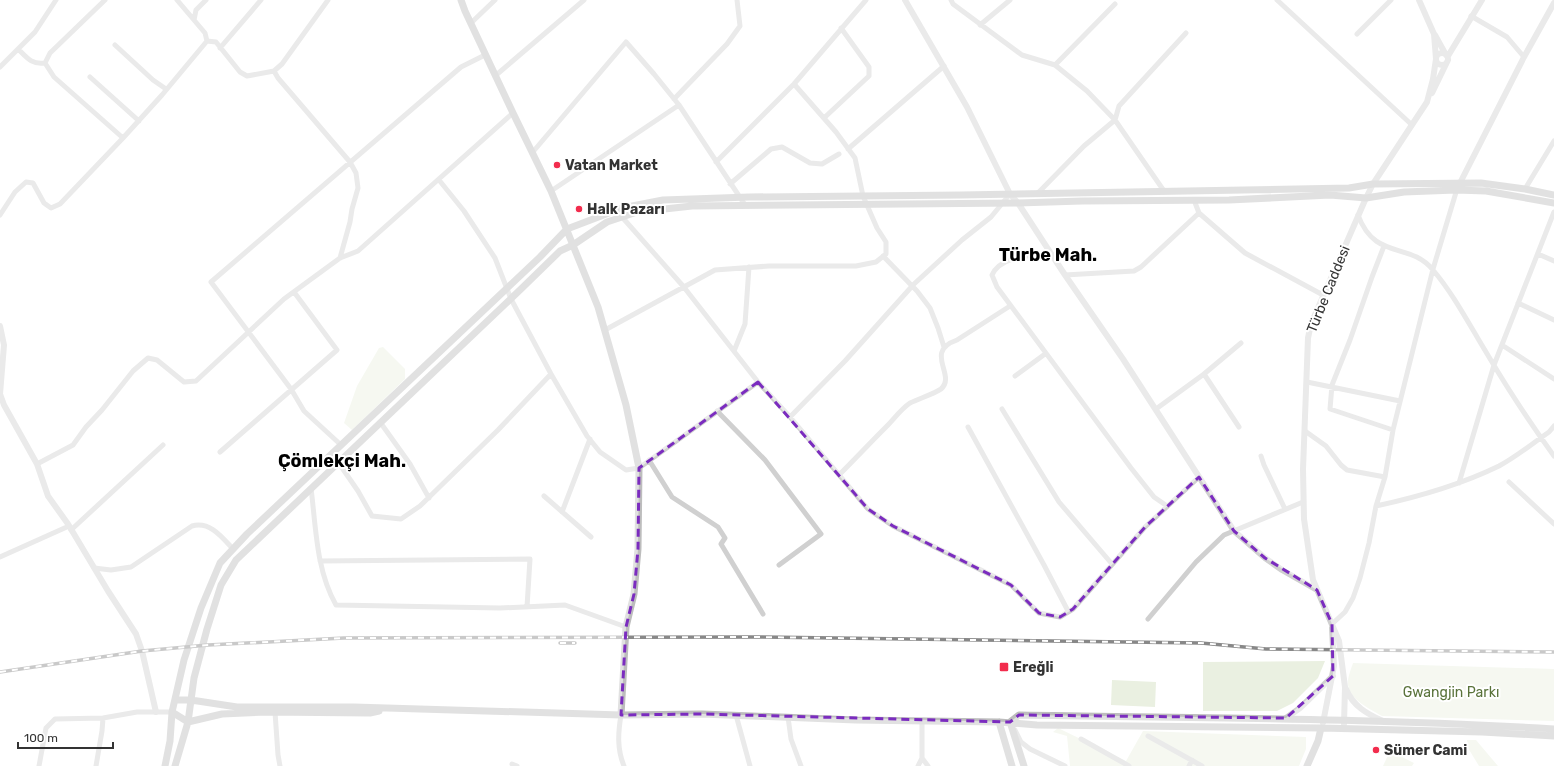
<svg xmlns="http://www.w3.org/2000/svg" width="1554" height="766" viewBox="0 0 1554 766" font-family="Rubik,sans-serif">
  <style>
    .green { fill: #eaf0e1 }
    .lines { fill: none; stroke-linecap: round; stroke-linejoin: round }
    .minor { stroke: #d0d0d0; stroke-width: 5 }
    .tertiary { stroke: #d0d0d0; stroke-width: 6 }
    .secondary { stroke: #bdbdbd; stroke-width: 7 }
    .rail-casing { stroke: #888; stroke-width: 3.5 }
    .rail { stroke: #fff; stroke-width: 2; stroke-dasharray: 6; stroke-linecap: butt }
    .marked { fill: none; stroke: #7b2cbf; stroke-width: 3; stroke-dasharray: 8 5; stroke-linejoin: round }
    .poi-dot { fill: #f22c4d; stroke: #fff; stroke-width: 1.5 }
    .labels { text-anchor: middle; stroke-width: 4; stroke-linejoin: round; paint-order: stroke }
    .poi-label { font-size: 14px; font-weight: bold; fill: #333; stroke: #fff; text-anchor: start }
    .street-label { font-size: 14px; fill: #333; stroke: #fff }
    .park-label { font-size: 14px; fill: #5a733b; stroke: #fff }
    .district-label { font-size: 18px; font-weight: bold; fill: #000; stroke: #fff }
  </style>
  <rect width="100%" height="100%" fill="#fff"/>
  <!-- green -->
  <path class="green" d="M383 347 405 369V379L352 430 344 423 357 386 379 348Z
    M1325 661 1318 678 1293 703 1277 711H1203V662Z
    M1353 663 1554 669V721L1382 716C1370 709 1350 700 1348 685 1347 679 1351 669 1353 663Z
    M1112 680 1156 682 1155 707 1111 705Z
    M1058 728 1126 761 1143 731 1306 737V749L1299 766H1070L1067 736 1053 732Z
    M1467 740H1476L1498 766H1479L1468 748Z
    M1390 751 1414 763 1412 766H1383Z"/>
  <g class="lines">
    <!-- minor -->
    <path class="minor" d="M105 0 50 53 45 63 54 77 123 138
      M177 0 194 20
      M206 0 196 10 194 20 205 33 207 41
      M951 0 953 4 1022 55 1055 65 1087 91 1115 120 1164 191
      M1277 0 1412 125
      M1471 16 1507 37 1524 57
      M471 23 495 0
      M980 25 1010 0
      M1357 34 1391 0
      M115 45 153 80 166 89
      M220 48 261 0
      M18 49C27 58 32 65 45 63
      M1055 65 1115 4
      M0 67 35 32 56 0
      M274 71 278 78 350 162 356 173 358 188 352 209 350 222 340 258
      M495 76 584 0
      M90 77 139 121
      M674 99 727 44 740 26 737 0
      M824 118 869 76V67L841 28
      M848 149 944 66
      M532 153 626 42 654 74 679 105 745 205
      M716 162 794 84 866 0
      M439 180 464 211 495 258 511 299 551 374 587 436 600 452 626 470 639 468 758 382
      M730 184 771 149 782 147 810 163 822 164 839 154
      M1525 189 1554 141
      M551 191 679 105
      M1037 194 1084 146 1115 120 1119 106 1186 33
      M1194 200 1199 213 1245 253 1323 295
      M0 215 15 192 26 182 33 183 44 203 51 208 60 204 123 138 162 95 207 41 216 42 240 72 247 76 274 71 282 64 328 0
      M1358 215C1375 261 1409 241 1433 270 1455 296 1471 328 1489 357 1509 391 1531 424 1554 456
      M622 217 683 286 758 382 790 417 868 509 893 526 1011 585 1039 613 1060 617 1073 609 1145 527 1199 477
      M1384 246 1372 277 1350 340 1332 385 1330 409 1393 430
      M1050 253C1032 256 1001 255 992 275L997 287 1131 468 1154 497 1167 506
      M1538 254 1554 261
      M883 256 917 291 930 308 938 328 944 347
      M1065 275 1134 271 1141 267 1199 213
      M1518 303 1554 320
      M605 330 715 270 769 266H856L876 262 886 254V242L877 228 863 196 855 158 836 132 794 84
      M1502 345 1554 379
      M734 351 745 324 749 267
      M1204 374 1241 343
      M1015 376 1045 354
      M1307 382 1400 401
      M1002 409 1059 502 1112 564
      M1156 409 1204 374 1239 427
      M717 411 765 460 821 534 779 565
      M790 417 845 361 914 284 962 240 991 217 1010 194
      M380 422 410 464 429 498
      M968 427 1044 565 1068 611
      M1305 431 1326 446 1341 465 1347 470 1385 477
      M341 445 304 411 291 389 211 282 461 67 485 55
      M220 452 337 350 294 292
      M1261 456 1264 465 1285 509
      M649 460 672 497 718 527 725 538 721 544 763 614
      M338 462 358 491 372 516 401 519 420 506 498 430 551 374
      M37 464 73 445 86 427 102 410 133 371 148 358 157 360 184 382 196 381 284 299 340 258 358 251 513 113
      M839 475C855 459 870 443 886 427 894 419 901 409 910 403 918 399 936 393 941 389 957 375 923 352 957 340L1010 306
      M1509 482 1554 524
      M1459 483 1494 365 1554 212
      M311 488C316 527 316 570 336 605L500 608 565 605 626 627
      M544 496 591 537
      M1376 506C1418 497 1460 485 1499 466 1516 457 1533 443 1549 432L1554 426
      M562 512 590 439
      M71 530 163 445
      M0 557 69 526
      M320 561 530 559 527 607
      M94 568 111 570 131 567 192 526C210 521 222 537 233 549
      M1148 619 1196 562 1224 535 1303 502
      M1332 624 1345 612 1353 598 1360 578 1369 543 1376 506 1385 477 1393 430 1433 269 1457 189
      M275 712 278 755 280 766
      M621 715C618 733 617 749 624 766
      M736 715 750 766
      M788 717 791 739 801 766
      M1015 730 1021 742 1030 749 1065 766
      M1148 736 1202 766
      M1081 739 1129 766
      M922 758 928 766
      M512 764 517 766
      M39 766 46 728 55 719 103 718 137 712H172
      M96 766 102 731 103 718
      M918 766 922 758V721
      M1189 766 1192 760"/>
    <!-- tertiary -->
    <path class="tertiary" d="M905 0 967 107 1010 194 1018 203 1065 275 1123 359 1234 531 1265 558 1282 570 1317 590
      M1435 35 1446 55
      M1436 59a6 6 0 1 1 12 0a6 6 0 1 1-12 0Z
      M1448 56 1482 0
      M1432 93 1448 60
      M1460 183 1524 57 1554 3
      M0 326 4 345 0 394 4 405 37 464 48 496 68 524 108 591 136 634 142 651 156 712
      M1346 689C1353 706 1367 714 1383 721
      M1286 718 1300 708 1333 676
      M1323 723 1334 666 1332 628
      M1344 724 1345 687 1339 641 1313 580 1304 519 1303 469 1308 338 1311 324 1366 198 1373 184 1427 102 1433 79 1436 59 1434 34 1419 0"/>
    <!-- secondary -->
    <path class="secondary" d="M461 0 465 11 513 113 551 191 598 307 626 405 639 468 638 549 634 594 626 627 621 715
      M175 700H191L237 707H354L621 715 702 714 856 720 999 722 1037 725 1321 728 1482 732 1554 736
      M172 712 188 722 222 714 266 712 370 713 379 711
      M999 722 1012 766
      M1010 722 1019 715C1198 718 1376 718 1554 729
      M1010 722 1024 766
      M165 766 170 741 172 712 184 660 201 608 220 563 247 534 540 257 567 229 622 208 663 200 749 197 961 195 1349 188 1373 184 1481 183 1525 189 1554 195
      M175 766 188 722 194 678 207 629 221 585 236 560 521 289 560 251 573 245 607 222 637 212 692 206 1018 203 1082 201 1229 200 1330 195 1366 198 1404 192 1456 190 1486 191 1554 203
      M1307 766 1318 741 1321 728"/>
    <defs>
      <path id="rail" d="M560 643H575
        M0 672 142 651 208 645 344 638 755 637 1201 643 1266 649 1554 652"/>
    </defs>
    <!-- rail casing -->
    <use href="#rail" class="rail-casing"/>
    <!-- rail -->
    <use href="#rail" class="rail"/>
  </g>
  <!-- marked area -->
  <path d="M0 0H1554V766H0ZM758 382 868 509 893 526 1011 585 1039 613 1060 617 1073 609 1145 527 1199 477 1234 531 1265 558 1317 590 1332 624 1333 676 1286 718 1019 715 1010 722 702 714 621 715 626 627 634 594 638 549 639 468Z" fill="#fff" fill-opacity=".55" fill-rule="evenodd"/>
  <path class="marked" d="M758 382 868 509 893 526 1011 585 1039 613 1060 617 1073 609 1145 527 1199 477 1234 531 1265 558 1317 590 1332 624 1333 676 1286 718 1019 715 1010 722 702 714 621 715 626 627 634 594 638 549 639 468Z"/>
  <!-- markers -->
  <g class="poi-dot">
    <circle cx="557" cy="165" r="4"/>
    <circle cx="579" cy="209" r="4"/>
    <rect x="999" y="662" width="10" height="10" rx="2"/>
    <circle cx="1376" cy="750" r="4"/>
  </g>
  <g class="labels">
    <!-- poi labels -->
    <g class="poi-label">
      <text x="565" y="170">Vatan Market</text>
      <text x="587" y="214">Halk Pazarı</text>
      <text x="1013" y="672">Ereğli</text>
      <text x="1384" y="755">Sümer Cami</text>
    </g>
    <!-- street labels -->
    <g class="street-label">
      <text transform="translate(1328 289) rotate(-68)" y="5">Türbe Caddesi</text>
    </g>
    <!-- park labels -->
    <g class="park-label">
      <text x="1451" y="697">Gwangjin Parkı</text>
    </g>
    <!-- district labels -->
    <g class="district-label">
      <text x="1048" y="261">Türbe Mah.</text>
      <text x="342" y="467">Çömlekçi Mah.</text>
    </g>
  </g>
  <!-- scale -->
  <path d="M18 742v6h95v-6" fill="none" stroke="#333333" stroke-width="2"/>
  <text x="24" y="742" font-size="12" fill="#333333" stroke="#ffffff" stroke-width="3" paint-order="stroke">100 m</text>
</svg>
